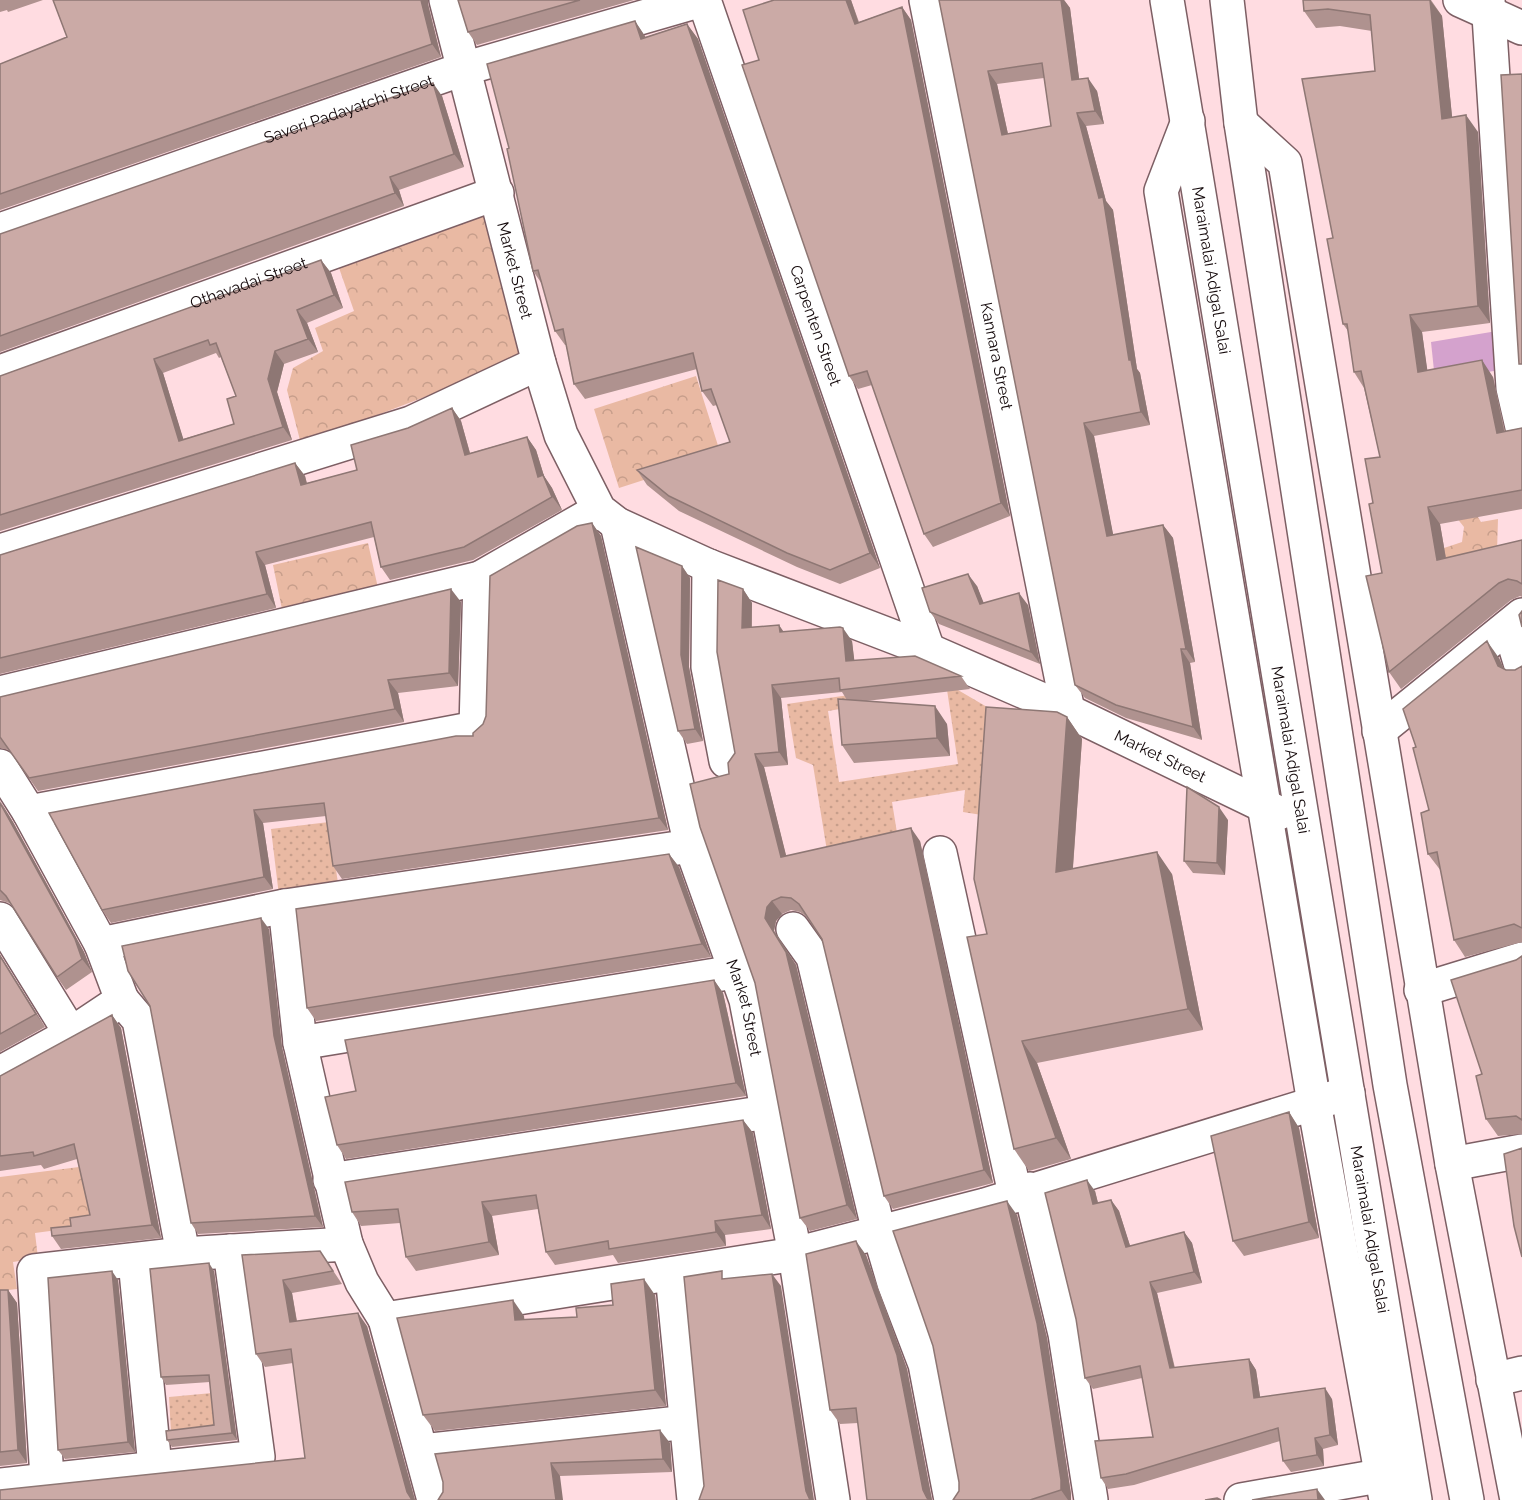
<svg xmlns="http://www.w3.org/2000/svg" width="1522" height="1500" viewBox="0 0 1522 1500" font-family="Raleway,sans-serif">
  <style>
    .grass { fill: url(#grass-dots) }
    .forest { fill: url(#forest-crowns) }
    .water { fill: #d4a2cd }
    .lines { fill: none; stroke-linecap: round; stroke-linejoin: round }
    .street-casing { stroke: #7d5f64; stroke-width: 36 }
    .secondary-casing { stroke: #7d5f64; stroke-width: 36 }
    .street { stroke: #fff; stroke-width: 33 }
    .secondary { stroke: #fff; stroke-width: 33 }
    .wall { fill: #af928f; fill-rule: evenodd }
    .shaded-wall { fill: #8e7774 }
    .building { fill: #cbaaa6; stroke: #8e7774; stroke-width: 1.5; fill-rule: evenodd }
    .labels { text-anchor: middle; stroke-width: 4.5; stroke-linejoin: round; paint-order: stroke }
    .street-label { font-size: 16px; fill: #13080a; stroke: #fef0f1 }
  </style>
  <defs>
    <pattern id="grass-dots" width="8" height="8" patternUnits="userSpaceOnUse" patternTransform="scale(1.5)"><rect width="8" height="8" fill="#e9b9a3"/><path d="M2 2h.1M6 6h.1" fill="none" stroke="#c79e8b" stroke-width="1.8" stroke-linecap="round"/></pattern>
    <pattern id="forest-crowns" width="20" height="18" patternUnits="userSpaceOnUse" patternTransform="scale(1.5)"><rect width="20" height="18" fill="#e9b9a3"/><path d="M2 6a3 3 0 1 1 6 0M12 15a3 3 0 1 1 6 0" fill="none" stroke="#c79e8b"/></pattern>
  </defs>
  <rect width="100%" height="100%" fill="#ffdce1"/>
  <!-- grass -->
  <path class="grass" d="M946 683 999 714 988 816 963 812 965 790 892 802 898 839 827 851 813 765 796 758 787 704 856 694 858 706 828 711 839 782 958 764Z
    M329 822 339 890 280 904 271 829Z
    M212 1393 214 1429 171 1432 169 1397Z"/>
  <!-- forest -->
  <path class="forest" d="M483 207 522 360 301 444 287 390 293 368 323 351 315 328 354 311 338 265Z
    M696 376 721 455 619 488 594 409Z
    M1470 504 1481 522 1498 519 1497 552 1464 566 1429 553 1462 542 1464 527 1456 517Z
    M368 543 380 597 284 619 273 565Z
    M87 1166 95 1225 35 1233 38 1258 13 1262 17 1289 0 1291V1177Z"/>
  <!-- water -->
  <path class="water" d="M1503 330 1507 369 1435 380 1431 342Z"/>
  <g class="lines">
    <defs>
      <g id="street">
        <path id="s1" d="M446 0 539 363 561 435 599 510 617 524 709 566 928 650 1068 711 1279 813"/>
        <path id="s2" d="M704 0 928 650"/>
        <path id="s3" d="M926 0 1068 711"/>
        <path d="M1488 0 1513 388 1522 427"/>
        <path d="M1188 121 1161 191 1314 1103 1386 1500"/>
        <path d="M1241 123 1285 163 1452 1164 1517 1500"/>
        <path id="s4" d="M0 230 463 69 702 0"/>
        <path id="s5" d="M0 372 497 193"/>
        <path id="s6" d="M617 524 691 846 746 1000 795 1254 833 1500"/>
        <path d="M0 551 411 423 539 363"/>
        <path d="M709 566 708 667 726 761"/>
        <path d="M1509 626 1522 669"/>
        <path d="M0 693 480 578 599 510"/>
        <path d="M1379 731 1522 615"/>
        <path d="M0 766 29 812 101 944"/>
        <path d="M29 812 476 728 480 578"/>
        <path d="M940 853 1015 1194"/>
        <path d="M285 906 300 1043 346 1244"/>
        <path d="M0 919 71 1034"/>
        <path d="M793 929 813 957 879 1232 894 1283 925 1364 951 1500"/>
        <path d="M1421 990 1522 959"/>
        <path d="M122 1000 139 1020 183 1254"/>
        <path d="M300 1043 734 972"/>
        <path d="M0 1073 71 1034 122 1000 101 944 285 906 691 846"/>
        <path d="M1452 1164 1522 1151"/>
        <path d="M330 1180 767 1112"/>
        <path d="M1030 1189 1065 1334 1091 1500"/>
        <path d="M135 1261 155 1467"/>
        <path d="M672 1274 694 1500"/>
        <path d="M385 1319 434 1500"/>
        <path d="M1493 1380 1522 1373"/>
        <path d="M422 1451 688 1422"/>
        <path d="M47 1478 34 1271 183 1254 346 1244 362 1282 385 1319 795 1254 985 1205 1348 1093"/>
        <path d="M0 1485 258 1457 230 1251"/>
        <path d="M1241 1500 1402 1472"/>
      </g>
      <g id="secondary">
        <path id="s7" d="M1167 0 1415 1500"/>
        <path d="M1227 0 1241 123 1390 1085 1467 1500"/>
        <path d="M1460 0 1522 28"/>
      </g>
    </defs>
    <!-- street casing -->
    <use href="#street" class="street-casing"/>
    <!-- secondary casing -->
    <use href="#secondary" class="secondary-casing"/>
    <!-- street -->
    <use href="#street" class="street"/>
    <!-- secondary -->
    <use href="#secondary" class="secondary"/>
  </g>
  <!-- wall -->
  <path class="wall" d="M0 0H43L8 12 7 10 0 12Z
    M53 0H428V4L441 57 0 210V64L67 37Z
    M458 0H634L477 45 468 32Z
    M774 0H851L859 22 902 7 911 20 1010 516 933 547 924 534 872 385 858 389 849 376 759 60Z
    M939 0H1064L1070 8 1079 79 1097 91 1104 124 1086 126 1106 201 1113 210 1137 369 1140 373 1150 425 1094 436 1113 535 1163 525 1173 538 1195 662 1190 663 1202 740 1126 718 1085 698 1075 685ZM1044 78 1051 126 1008 134 997 84Z
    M1431 0 1442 16 1452 117 1478 132 1490 323 1422 332 1427 370 1493 377 1505 431 1522 428V509L1440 524 1446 558 1522 540V597L1520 596 1511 600 1401 689 1389 672 1382 573 1373 503 1380 457 1364 388 1354 372 1348 331 1343 324 1333 238 1375 71 1372 31 1340 26 1316 28 1304 11Z
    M635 21 645 37 687 24 698 39 880 568 840 584 797 567 679 511 647 485 637 470 730 442 717 405 713 406 702 391 697 369 585 399 574 384 566 345H565L555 331 542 284 533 271 509 148Z
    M442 96 464 167 399 190 404 206 0 352V234Z
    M321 260 331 273 343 308 307 323 318 352 284 364 277 392 292 440 0 531V376ZM216 353 219 358 221 357 236 396 234 424 183 439 163 373Z
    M452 408 461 421 470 453 527 437 536 450 544 476 552 488 562 510 473 560 390 580 381 567 374 537 265 565 276 608 0 674V555L295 463 305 476 307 483 357 470 408 428Z
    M592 523 601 536 668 830 342 879 333 866 326 816 263 823 273 889 111 923 102 910 49 813 473 736 483 724Z
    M682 566 690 578 689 667 703 741 687 744 678 731Z
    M977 586 983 603 1028 605 1040 664 939 624 930 612Z
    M743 589 752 603V627L852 641 854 660 961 676 970 689 866 701 947 724 950 756 854 763 842 745 847 700 842 692 781 698 788 765 764 767 786 856 920 841 993 1183 893 1209 884 1196 822 939 807 917 800 912 791 910 782 914 776 921 774 931 796 965 857 1219 810 1231 800 1218 729 774 735 753Z
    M461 602 458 686 398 693 404 722 38 791 9 750 0 748V697Z
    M1499 658 1504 669 1506 670H1515L1522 666V942L1465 957 1454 940 1441 871 1428 854 1429 810 1416 747Z
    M1067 717 1082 739 1073 868 1172 874 1203 1030 1037 1063 1071 1159 1029 1171 1014 1149 987 934Z
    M0 801 13 822 84 952 92 972 66 990 57 977 13 906 9 903 0 900Z
    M1228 820 1225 875 1193 873 1184 861Z
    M669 854 679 867 711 957 316 1021 307 1008Z
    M269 929 282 1047 323 1227 198 1234 191 1223Z
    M0 955 45 1027 0 1052Z
    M1522 956V1134L1498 1136 1486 1119 1482 1074 1516 960Z
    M714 980 723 993 746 1096 346 1159 337 1145 356 1091Z
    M112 1015 121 1028 161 1238 61 1249 52 1236 90 1215 77 1159 44 1169 41 1165 0 1171V1076Z
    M1289 1112 1299 1128 1319 1238 1244 1256 1233 1241Z
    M743 1120 753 1133 771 1229 725 1235 726 1246 618 1263 613 1255 555 1265 546 1252 538 1209 492 1216 499 1255 416 1271 406 1257 400 1223 361 1226 352 1212Z
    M1095 1191 1098 1203 1111 1200 1119 1211 1130 1246 1184 1232 1192 1243 1202 1283 1157 1293 1175 1368 1249 1359 1256 1370 1260 1397 1332 1399 1338 1445 1323 1449 1324 1466 1291 1472 1283 1461 1280 1441 1134 1485 1108 1489 1101 1478 1153 1437 1142 1378 1093 1389 1085 1378Z
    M1017 1215 1047 1338 1071 1494V1500H953L959 1491Z
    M320 1251 342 1284 292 1293 297 1321 367 1326 415 1500H0L305 1458 293 1363 265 1367 256 1354 242 1255Z
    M866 1255 907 1369 932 1500H867L858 1423 840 1424 830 1410Z
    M214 1271 237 1440 172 1447 167 1440 214 1425 210 1382 166 1385 161 1377Z
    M118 1280 135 1452 65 1459 58 1450Z
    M0 1290H8L17 1303 27 1463 0 1466Z
    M655 1295 666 1406 435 1431 423 1415 524 1316V1320L577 1317 613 1305Z
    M670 1443 672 1472 560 1476 443 1492V1482Z"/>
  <!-- shaded-wall -->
  <path class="shaded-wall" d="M421 0H428V4L441 57 432 44Z
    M846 0H851L863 36 855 24Z
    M1060 0H1064L1070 8 1081 93 1072 80Z
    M1430 0 1442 16 1454 136 1442 119Z
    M902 7 911 20 1010 516 1001 503Z
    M635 21 645 36 651 53 641 39Z
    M687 24 698 39 880 568 870 553Z
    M988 71 997 84 1011 148 1002 135Z
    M1088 78 1097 91 1104 124 1095 111Z
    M433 83 442 96 464 167 454 154Z
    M1077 113 1086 126 1106 201 1113 210 1137 369 1140 373 1150 425 1141 412 1129 360 1099 198Z
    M1466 115 1478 132 1490 323 1478 306Z
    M390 177 399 190 404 206 395 193Z
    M321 260 331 273 343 308 334 295Z
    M297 310 307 323 318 352 308 339Z
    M1410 315 1422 332 1430 389 1418 372Z
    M275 351 284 364 277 392 292 440 283 427 268 379Z
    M154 359 163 373 188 454 179 441Z
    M1482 360 1493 377 1508 450 1497 433Z
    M452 408 461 421 474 468 465 455Z
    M1084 423 1094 436 1116 549 1107 536Z
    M527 437 536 450 544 476 552 488 562 510 538 477Z
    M295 463 305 476 310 498 301 485Z
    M1428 507 1440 524 1449 577 1437 560Z
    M592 523 601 536 668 830 659 818Z
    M1163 525 1173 538 1195 662 1186 649Z
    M256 552 265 565 276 608 267 594Z
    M682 566 690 578 689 667 703 741 695 729 681 655Z
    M968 574 977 586 989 616 980 604Z
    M451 589 461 602 458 686 449 673Z
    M743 589 752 603 751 642 742 628Z
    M1019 593 1028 605 1040 664 1031 652Z
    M779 625 788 638 780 632Z
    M843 628 852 641 856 674 846 661Z
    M1487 641 1499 658 1510 683 1498 666Z
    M1181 649 1190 663 1202 740 1193 727Z
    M388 680 398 693 404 722 395 709Z
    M772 685 781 698 788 765 779 752Z
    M935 706 947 724 950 756 937 738Z
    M1067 717 1082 739 1071 893 1056 872Z
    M755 754 764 767 790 871 781 857Z
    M0 801 13 822 84 952 92 972 82 959Z
    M1219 807 1228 820 1225 875 1217 863Z
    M254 810 263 823 273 889 264 877Z
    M911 828 920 841 993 1183 984 1170Z
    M1157 852 1172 874 1203 1030 1188 1009Z
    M669 854 679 867 711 957 702 944Z
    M772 901 782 914 776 921 774 931 796 965 857 1219 847 1205 765 918 767 907Z
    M261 918 269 929 282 1047 323 1227 315 1216 274 1036Z
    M0 955 45 1027 36 1014 0 956Z
    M714 980 723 993 746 1096 736 1083Z
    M112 1015 121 1028 161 1238 152 1225Z
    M1022 1041 1037 1063 1071 1159 1056 1138Z
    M1289 1112 1299 1128 1319 1238 1309 1222Z
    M743 1120 753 1133 771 1229 762 1215Z
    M1087 1180 1095 1191 1101 1215 1093 1204Z
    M1111 1200 1119 1211 1134 1258 1126 1247Z
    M1007 1201 1017 1215 1047 1338 1071 1494V1500H1068L1061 1490Z
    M482 1202 492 1216 499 1255 489 1242Z
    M715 1221 725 1235 726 1246 716 1232Z
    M1184 1232 1192 1243 1202 1283 1194 1272Z
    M856 1241 866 1255 907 1369 932 1500H928L923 1490Z
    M209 1263 214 1271 237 1440 232 1433Z
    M112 1271 118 1280 135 1452 128 1442Z
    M772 1274 781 1286 814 1500H810L806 1491Z
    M644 1279 655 1295 666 1406 655 1390Z
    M283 1280 292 1293 299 1335 290 1322Z
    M1150 1282 1157 1293 1177 1379 1170 1368Z
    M8 1290 17 1303 27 1463 18 1450Z
    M513 1300 524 1316 526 1336 515 1320Z
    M358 1313 367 1326 415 1500H411L407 1492Z
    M1249 1359 1256 1370 1262 1409 1254 1398Z
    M1325 1388 1332 1399 1338 1445 1330 1435Z
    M660 1430 670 1443 672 1472 663 1459Z
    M1315 1438 1323 1449 1324 1466 1317 1455Z
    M551 1463 560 1476 563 1500H556Z
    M1317 1489 1325 1500H1318Z"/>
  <!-- building -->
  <path class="building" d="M53 0H421L432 44 0 194V64L67 37Z
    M458 0H580L468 32Z
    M774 0H846L855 24 902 7 1001 503 924 534 867 371 849 376 742 65 759 60 743 10Z
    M939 0H1061L1072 80 1088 78 1095 111 1077 113 1099 198 1103 197 1129 360H1131L1141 412 1084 423 1107 536 1163 525 1186 649H1181L1193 727 1116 705 1075 685ZM1042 63 1051 126 1002 135 988 71Z
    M1303 0H1430L1442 119 1466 115 1478 306 1410 315 1418 372 1482 360 1497 433 1522 428V490L1428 507 1437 560 1522 540V584L1517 581 1508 579 1499 583 1389 672 1366 576 1382 573 1369 504 1373 503 1365 459 1380 457 1361 371 1354 372 1347 324H1343L1327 239 1333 238 1302 79 1375 71 1370 15 1328 9 1304 11Z
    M635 21 641 39 687 24 870 553 830 570 787 553 669 496 637 470 730 442 711 389 702 391 693 353 574 384 563 329 555 331 538 270 533 271 507 149 509 148 487 64Z
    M1522 74V364H1519L1501 75Z
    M433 83 454 154 390 177 395 193 0 336V234Z
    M321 260 334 295 297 310 308 339 275 351 268 379 283 427 0 515V376ZM208 340 210 345 216 343 236 396 227 399 234 424 179 441 154 359Z
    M452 408 465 455 527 437 538 477 543 475 552 497 464 547 381 567 371 522 256 552 267 594 0 658V555L295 463 301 485 357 470 351 445 408 428Z
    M592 523 659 818 333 866 324 803 254 810 264 877 102 910 49 813 456 736H473V733L483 724 486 716 490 576 577 526Z
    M636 547 682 566 681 655 695 729 678 731Z
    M968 574 980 604 1019 593 1031 652 930 612 922 588Z
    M718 580 743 589 742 628 779 625 780 632 840 627 843 628 846 661 915 656 961 676 840 690 839 678 772 685 779 752 755 754 781 857 911 828 984 1170 884 1196 822 939 799 904 791 898 781 897 772 901 767 907 765 918 786 952 847 1205 800 1218 755 983 700 827 690 784 729 774 728 763 735 753 717 652Z
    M451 589 449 673 388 680 395 709 29 778 0 737V697Z
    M1522 611V627L1519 615Z
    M1487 641 1498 666 1506 670H1515L1522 666V928L1514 924 1454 940 1437 852 1428 854 1421 813 1429 810 1413 748 1416 747 1403 709Z
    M838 699 935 706 937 738 842 745Z
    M986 707 1057 712 1067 717 1056 872 1157 852 1188 1009 1022 1041 1056 1138 1014 1149 967 937 987 934 974 879Z
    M1187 787 1219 807 1217 863 1184 861Z
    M0 803 75 939 82 959 57 977 6 896 0 890Z
    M669 854 702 944 307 1008 296 909Z
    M261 918 274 1036 315 1216 191 1223 150 1006 128 971 122 946Z
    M0 956 36 1014 0 1034Z
    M1522 956V1120L1516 1116 1486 1119 1476 1076 1482 1074 1451 980 1516 960Z
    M714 980 736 1083 337 1145 325 1097 356 1091 345 1040Z
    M112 1015 152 1225 52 1236 51 1228 71 1226 70 1218 90 1215 74 1144 34 1156 33 1152 0 1156V1076Z
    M1289 1112 1309 1222 1233 1241 1211 1136Z
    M743 1120 762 1215 715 1221 716 1232 609 1249 608 1241 546 1252 536 1195 482 1202 489 1242 406 1257 398 1209 352 1212 345 1182Z
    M1522 1148V1257L1514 1226 1504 1154Z
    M1087 1180 1093 1204 1111 1200 1126 1247 1184 1232 1194 1272 1150 1282 1170 1368 1249 1359 1254 1398 1325 1388 1330 1435 1315 1438 1317 1455 1283 1461 1278 1428 1126 1474 1101 1478 1095 1441 1153 1437 1140 1366 1085 1378 1076 1319 1045 1193Z
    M1007 1201 1037 1323 1061 1480V1490L1030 1500H953L959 1491V1482L933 1346 893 1231Z
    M856 1241 897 1355 923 1490 927 1498 930 1500H867L856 1408 830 1410 806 1254Z
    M320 1251 333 1271 283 1280 290 1322 358 1313 407 1492 412 1500H0V1490L305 1458 291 1349 256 1354 242 1255Z
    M209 1263 232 1433 167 1440 166 1431 214 1425 209 1375 161 1377 150 1269Z
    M112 1271 128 1442 58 1450 48 1278Z
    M722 1271V1279L772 1274 806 1491 810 1500H699L704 1486 684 1277Z
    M644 1279 655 1390 423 1415 397 1318 513 1300 515 1320 577 1317 576 1308 613 1305 611 1284Z
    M0 1290H8L18 1450 0 1452Z
    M660 1430 663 1459 551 1463 556 1500H438L443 1492V1482L435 1454Z
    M1317 1489 1318 1500H1252Z
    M1217 1498 1221 1500H1205Z"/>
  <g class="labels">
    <!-- street labels -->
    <g class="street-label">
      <text dy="6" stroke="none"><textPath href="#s4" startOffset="369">Saveri Padayatchi Street</textPath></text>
      <text dy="6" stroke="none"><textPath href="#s1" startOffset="279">Market Street</textPath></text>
      <text dy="6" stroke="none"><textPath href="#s7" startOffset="274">Maraimalai Adigal Salai</textPath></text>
      <text dy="6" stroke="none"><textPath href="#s5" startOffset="264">Othavadai Street</textPath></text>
      <text dy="6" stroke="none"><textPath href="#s2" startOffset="344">Carpenten Street</textPath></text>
      <text dy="6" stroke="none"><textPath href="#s3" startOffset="363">Kannara Street</textPath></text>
      <text dy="6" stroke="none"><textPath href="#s7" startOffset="760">Maraimalai Adigal Salai</textPath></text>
      <text dy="6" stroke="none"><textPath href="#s1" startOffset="1148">Market Street</textPath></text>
      <text dy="6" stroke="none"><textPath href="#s6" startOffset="501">Market Street</textPath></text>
      <text dy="6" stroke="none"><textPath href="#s7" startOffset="1246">Maraimalai Adigal Salai</textPath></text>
    </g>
  </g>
</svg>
